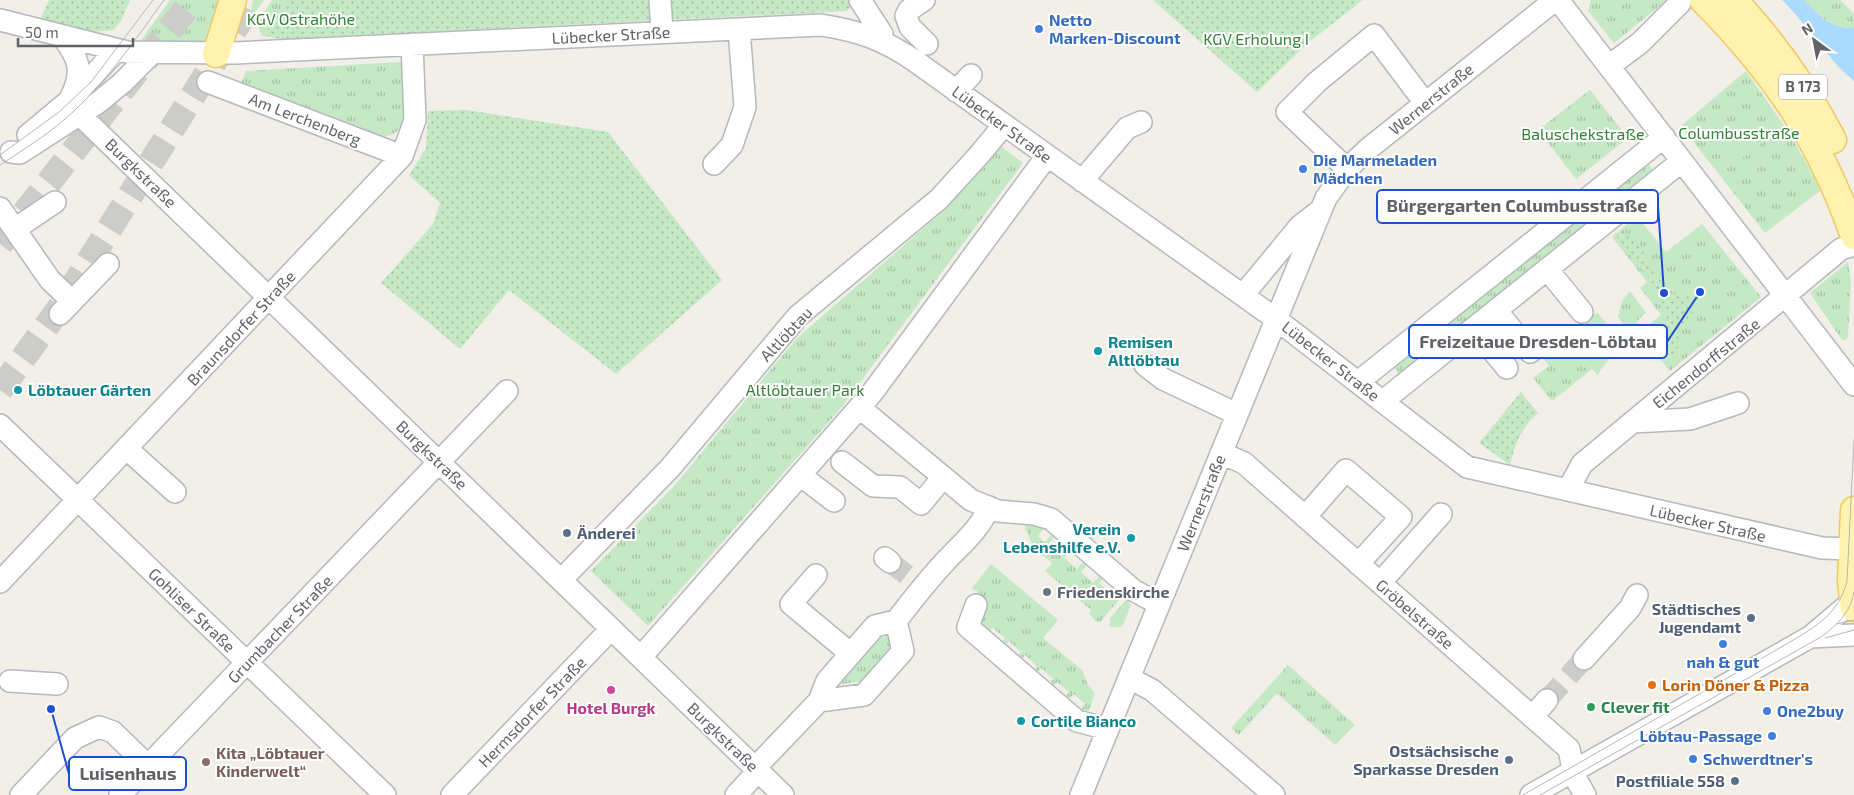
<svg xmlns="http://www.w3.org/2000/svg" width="1854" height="795" viewBox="0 0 1854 795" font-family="'Exo 2',sans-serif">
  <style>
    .grass { fill: url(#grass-tufts) }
    .garden { fill: url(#garden-dots) }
    .pitch { fill: #c5e8c5 }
    .water { fill: #aadaff }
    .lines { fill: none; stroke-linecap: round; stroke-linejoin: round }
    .minor-tunnel { stroke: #ccccc8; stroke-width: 21; stroke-dasharray: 21 11; stroke-linecap: butt }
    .major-tunnel { stroke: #ccccc8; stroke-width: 26; stroke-dasharray: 26 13; stroke-linecap: butt }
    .minor-casing { stroke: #b5b8bc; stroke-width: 24 }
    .major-casing { stroke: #f2c960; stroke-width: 29 }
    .minor { stroke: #fff; stroke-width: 21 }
    .major { stroke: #fff2af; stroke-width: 26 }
    .tram { stroke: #b6b7b8; stroke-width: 1 }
    .shop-dot { fill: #3f7fe0; stroke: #fff; stroke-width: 2 }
    .culture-dot { fill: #0f9aa8; stroke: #fff; stroke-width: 2 }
    .service-dot { fill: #5c6f8a; stroke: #fff; stroke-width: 2 }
    .worship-dot { fill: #6b7280; stroke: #fff; stroke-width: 2 }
    .food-dot { fill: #e8710a; stroke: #fff; stroke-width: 2 }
    .hotel-dot { fill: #d1479c; stroke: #fff; stroke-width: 2 }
    .leisure-dot { fill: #2e9e5b; stroke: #fff; stroke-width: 2 }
    .education-dot { fill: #8d6e63; stroke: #fff; stroke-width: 2 }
    .labels { text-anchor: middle; stroke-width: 4; stroke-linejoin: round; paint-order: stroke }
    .shield { fill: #fff; stroke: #8f9295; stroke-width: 1 }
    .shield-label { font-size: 15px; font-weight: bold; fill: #5f6368 }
    .park-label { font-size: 16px; fill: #348238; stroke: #fff }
    .shop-label { font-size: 16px; font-weight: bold; fill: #366cbe; stroke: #fff; text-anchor: start }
    .street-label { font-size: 16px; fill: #5f6368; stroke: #fff }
    .culture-label { font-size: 16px; font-weight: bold; fill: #0d838f; stroke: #fff; text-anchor: start }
    .service-label { font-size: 16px; font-weight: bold; fill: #4e5e75; stroke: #fff; text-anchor: end }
    .worship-label { font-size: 16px; font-weight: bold; fill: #5b616d; stroke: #fff; text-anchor: start }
    .food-label { font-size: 16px; font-weight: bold; fill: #c56008; stroke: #fff; text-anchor: start }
    .leisure-label { font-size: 16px; font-weight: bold; fill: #27864d; stroke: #fff; text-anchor: start }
    .hotel-label { font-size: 16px; font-weight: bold; fill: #b23c85; stroke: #fff }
    .education-label { font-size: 16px; font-weight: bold; fill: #785e54; stroke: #fff; text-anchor: start }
    .leader { fill: none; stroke: #1d4ed8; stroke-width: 2 }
    .callout-dot { fill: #1d4ed8; stroke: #fff; stroke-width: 2 }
    .callout { fill: #fff; stroke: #1d4ed8; stroke-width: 2 }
    .callout-label { font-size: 18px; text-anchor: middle; font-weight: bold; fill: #5f6368 }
  </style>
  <defs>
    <pattern id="grass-tufts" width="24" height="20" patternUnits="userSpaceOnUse" patternTransform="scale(1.25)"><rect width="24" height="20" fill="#c5e8c5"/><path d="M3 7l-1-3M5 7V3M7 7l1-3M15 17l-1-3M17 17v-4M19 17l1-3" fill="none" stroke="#a3c0a4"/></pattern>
    <pattern id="garden-dots" width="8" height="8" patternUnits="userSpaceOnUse" patternTransform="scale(1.25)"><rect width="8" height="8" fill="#c5e8c5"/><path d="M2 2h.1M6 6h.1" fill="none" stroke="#a3c0a4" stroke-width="1.8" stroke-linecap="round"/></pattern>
  </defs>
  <rect width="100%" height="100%" fill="#f1efe8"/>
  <!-- grass -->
  <path class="grass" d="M170 0H227L208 41 199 45 139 43Z
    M253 0H264L250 19Z
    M272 0H286L263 36 260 32 257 23Z
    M1591 0H1667L1614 43 1588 11Z
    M1804 0H1840L1854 14V28C1830 28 1819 16 1804 0Z
    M401 62C402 77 408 113 401 126 397 133 390 136 382 137L241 83 246 71Z
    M1746 71 1790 134 1821 190 1765 233 1681 126Z
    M1590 90 1628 138 1576 179 1538 130Z
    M999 145 1023 163 841 408 648 626 591 571 674 486 797 338 948 207Z
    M1645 160 1654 171 1400 375 1391 364Z
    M1637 216 1666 252 1702 224 1761 297 1670 371 1639 333C1626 343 1605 360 1598 375L1592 369 1552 401 1533 378 1549 366 1540 354 1574 330 1582 317 1598 313 1613 332 1623 324 1618 317 1622 301 1630 291 1646 313 1636 322 1642 330 1661 315 1640 288 1647 282 1612 237Z
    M1848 262 1851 281 1848 336 1846 340H1842L1810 293Z
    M1024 524 1040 525 1044 528 1038 536 1045 542 1051 535 1054 537 1048 545 1061 556 1067 548 1070 551 1064 558 1077 569 1083 562 1087 565 1081 572 1093 583 1100 576 1103 578 1099 583 1115 597 1120 593 1123 595 1101 621 1096 622 1089 613 1091 610 1045 571 1052 563 1033 547Z
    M991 564 1058 620 1043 638 1082 670 1088 685 1095 693 1089 710 1078 713 1085 704 1074 694 1066 703 1063 700 1069 692 1057 682 1050 689 1047 687 1053 679 1041 668 1034 676 1031 673 1037 666 1025 655 1018 663 1015 660 1021 652 1009 641 1002 649 998 646 1005 638 993 628 986 635C978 623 981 614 986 602L984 597 972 588Z
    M1127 599 1131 605 1122 627H1110V618Z
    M889 636 890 651 864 681 835 685 874 639Z
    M1288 665 1355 725 1335 745 1277 693 1239 735 1231 728Z"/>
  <!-- garden -->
  <path class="garden" d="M49 0H130L121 21 114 30 95 32 40 20Z
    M286 0H849L853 4 847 11 281 39 263 36Z
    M1153 0H1363L1309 42 1257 92Z
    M466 110 608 132 722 280 616 374 509 290 460 349 381 283 433 224 440 203 409 175 426 148 428 111Z
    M1620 231 1637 239 1657 279 1668 292 1681 296H1703C1694 319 1671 324 1679 355L1669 356 1667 313 1653 284 1615 234Z
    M1521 392 1538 413C1521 428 1515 444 1510 465L1479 443Z"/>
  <!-- pitch -->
  <path class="pitch" d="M1751 120 1766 140 1731 167 1716 147Z"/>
  <!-- water -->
  <path class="water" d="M1782 0H1804C1819 16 1830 28 1854 28V81C1826 58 1808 25 1782 0Z"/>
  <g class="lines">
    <!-- minor-tunnel -->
    <path class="minor-tunnel" d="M890 562 912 579
      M1547 700 1584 659"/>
    <!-- major-tunnel -->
    <path class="major-tunnel" d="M0 244 193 0
      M0 390 59 309 253 0"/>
    <defs>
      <path id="minor" d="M660 0 662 32
        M860 0 882 34 881 40
        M924 0 909 10 906 16 910 27 927 44
        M1558 0 1854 385
        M0 20 127 52 235 53 821 25C859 31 883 39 915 61L1276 319 1467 467 1822 548 1852 549
        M62 36C79 58 84 71 71 97
        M1609 66 1640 43 1680 3
        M208 82 402 156
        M956 91 971 75
        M80 115 783 795
        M28 135 70 100 116 51
        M11 152 20 153 99 102 122 83 152 53
        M714 164 732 145 745 107 739 29
        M1347 169 1287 112 1317 82 1374 35 1425 103
        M1082 181 1127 128 1141 122
        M0 208 50 280 72 301
        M15 229 55 202
        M1547 269 1582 312
        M1243 295 1300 226 1318 212
        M1496 310 1530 352 1544 341
        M60 314 108 264
        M1474 328 1507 368
        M1145 365 1163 379 1237 414
        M1358 382 1664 137
        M1383 401 1682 161
        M860 408 971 500 998 511 1034 514 1051 519 1133 590 1159 604
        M1633 422 1690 419 1738 403
        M0 425 385 795
        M127 449 175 492
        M1221 453 1244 463 1569 749 1574 775 1585 795
        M842 462 873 486 900 487 921 504 943 477
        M800 475 834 501
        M1568 490 1582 464 1841 249 1854 245
        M1305 517 1346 470 1401 517 1358 564
        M885 558 890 562
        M816 575 791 604 851 654
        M561 580 670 468 798 316 939 199 979 155 1004 125
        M0 582 402 156 415 120 412 44
        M1380 583 1441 514
        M976 605 968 627 1077 721 1108 729
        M1810 637 1854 635
        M641 657 872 393 1047 156
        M1584 659 1630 608 1637 595
        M1129 678 1152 690 1274 795
        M10 681 57 684
        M819 701 827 681 875 626 896 621
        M1532 717 1547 700
        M755 768 819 701 864 695 903 651 896 621C911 602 926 582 943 564 959 546 980 530 989 507
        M21 795 75 738 99 727 113 732 148 766
        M120 795 507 391
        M452 795 611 629
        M736 795 758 771
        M1081 795 1326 198 1347 169 1368 149 1555 0
        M1531 795 1810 637 1854 600"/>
      <path id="major" d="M1703 0C1776 74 1819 138 1854 236
        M1734 0C1774 43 1806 88 1833 140
        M216 54 233 0
        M1854 510 1851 581 1854 608"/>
    </defs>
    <!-- minor casing -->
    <use href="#minor" class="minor-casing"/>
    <!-- major casing -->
    <use href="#major" class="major-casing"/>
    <!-- minor -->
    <use href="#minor" class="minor"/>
    <!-- major -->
    <use href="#major" class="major"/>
    <!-- tram -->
    <path class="tram" d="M0 155 59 112 91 82 153 0
      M0 165C26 148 52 132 74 111 109 78 136 39 164 0
      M1837 624 1854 620
      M1825 638 1854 630
      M1523 795 1790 642C1817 626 1839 613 1847 581L1854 440
      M1540 795 1821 637C1837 625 1851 612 1854 592"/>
  </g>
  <!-- markers -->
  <g class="shop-dot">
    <circle cx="1039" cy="29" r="5"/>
    <circle cx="1303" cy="169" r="5"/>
    <circle cx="1723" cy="644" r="5"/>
    <circle cx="1767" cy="711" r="5"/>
    <circle cx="1772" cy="736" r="5"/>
    <circle cx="1693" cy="759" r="5"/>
  </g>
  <g class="culture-dot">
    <circle cx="1098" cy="351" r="5"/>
    <circle cx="18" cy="390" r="5"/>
    <circle cx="1131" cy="538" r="5"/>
    <circle cx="1021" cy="721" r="5"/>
  </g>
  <g class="service-dot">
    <circle cx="567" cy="533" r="5"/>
    <circle cx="1751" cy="618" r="5"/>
    <circle cx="1509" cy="760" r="5"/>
    <circle cx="1735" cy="781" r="5"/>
  </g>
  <circle class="worship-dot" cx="1047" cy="592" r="5"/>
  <circle class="food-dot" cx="1652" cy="685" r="5"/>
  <circle class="hotel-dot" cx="611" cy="690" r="5"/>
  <circle class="leisure-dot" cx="1591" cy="707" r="5"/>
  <circle class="education-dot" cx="206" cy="762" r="5"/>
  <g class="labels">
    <!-- shield labels -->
    <rect class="shield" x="1779" y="74.5" width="48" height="25" rx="4"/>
    <g class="shield-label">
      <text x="1803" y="92">B 173</text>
    </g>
    <!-- park labels -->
    <g class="park-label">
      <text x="301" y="25">KGV Ostrahöhe</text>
      <text x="1256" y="45">KGV Erholung I</text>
      <text x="1739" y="139">Columbusstraße</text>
      <text x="1583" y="140">Baluschekstraße</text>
      <text x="805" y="396">Altlöbtauer Park</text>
    </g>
    <!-- shop labels -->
    <g class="shop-label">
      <text x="1049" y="26">Netto<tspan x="1049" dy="18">Marken-Discount</tspan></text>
      <text x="1313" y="166">Die Marmeladen<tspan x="1313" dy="18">Mädchen</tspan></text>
      <text x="1723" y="668" text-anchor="middle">nah &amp; gut</text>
      <text x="1777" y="717">One2buy</text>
      <text x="1762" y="742" text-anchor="end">Löbtau-Passage</text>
      <text x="1703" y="765">Schwerdtner's</text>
    </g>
    <!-- street labels -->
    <g class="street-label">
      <text transform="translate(611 35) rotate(-3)" y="6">Lübecker Straße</text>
      <text transform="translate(1431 99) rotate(-39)" y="6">Wernerstraße</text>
      <text transform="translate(305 119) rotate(21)" y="6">Am Lerchenberg</text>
      <text transform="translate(1002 124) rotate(36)" y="6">Lübecker Straße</text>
      <text transform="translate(141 173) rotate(44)" y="6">Burgkstraße</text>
      <text transform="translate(241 328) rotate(-47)" y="6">Braunsdorfer Straße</text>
      <text transform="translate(786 334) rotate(-47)" y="6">Altlöbtau</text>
      <text transform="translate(1331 361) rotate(38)" y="6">Lübecker Straße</text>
      <text transform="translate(1706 363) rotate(-39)" y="6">Eichendorffstraße</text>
      <text transform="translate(432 455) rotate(44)" y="6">Burgkstraße</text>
      <text transform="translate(1201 503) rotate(-68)" y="6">Wernerstraße</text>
      <text transform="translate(1708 523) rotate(13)" y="6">Lübecker Straße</text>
      <text transform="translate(192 610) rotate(44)" y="6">Gohliser Straße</text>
      <text transform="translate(1415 614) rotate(41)" y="6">Gröbelstraße</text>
      <text transform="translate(280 629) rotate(-46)" y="6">Grumbacher Straße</text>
      <text transform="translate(532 712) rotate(-46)" y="6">Hermsdorfer Straße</text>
      <text transform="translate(723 737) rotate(44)" y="6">Burgkstraße</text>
    </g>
    <!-- culture labels -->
    <g class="culture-label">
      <text x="1108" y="348">Remisen<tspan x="1108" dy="18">Altlöbtau</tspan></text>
      <text x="28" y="396">Löbtauer Gärten</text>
      <text x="1121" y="535" text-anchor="end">Verein<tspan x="1121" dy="18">Lebenshilfe e.V.</tspan></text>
      <text x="1031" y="727">Cortile Bianco</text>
    </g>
    <!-- service labels -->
    <g class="service-label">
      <text x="577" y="539" text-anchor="start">Änderei</text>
      <text x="1741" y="615">Städtisches<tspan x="1741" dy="18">Jugendamt</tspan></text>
      <text x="1499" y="757">Ostsächsische<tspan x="1499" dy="18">Sparkasse Dresden</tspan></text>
      <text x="1725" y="787">Postfiliale 558</text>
    </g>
    <!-- worship labels -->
    <g class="worship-label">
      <text x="1057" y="598">Friedenskirche</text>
    </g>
    <!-- food labels -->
    <g class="food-label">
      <text x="1662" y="691">Lorin Döner &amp; Pizza</text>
    </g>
    <!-- leisure labels -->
    <g class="leisure-label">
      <text x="1601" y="713">Clever fit</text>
    </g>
    <!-- hotel labels -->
    <g class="hotel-label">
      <text x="611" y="714">Hotel Burgk</text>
    </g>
    <!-- education labels -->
    <g class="education-label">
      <text x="216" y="759">Kita „Löbtauer<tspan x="216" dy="18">Kinderwelt“</tspan></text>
    </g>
  </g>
  <!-- callouts -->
  <path class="leader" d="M1664 293L1658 206M1700 292L1667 342M51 709L69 774"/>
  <g class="callout-dot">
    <circle cx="1664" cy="293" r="5"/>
    <circle cx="1700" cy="292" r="5"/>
    <circle cx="51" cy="709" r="5"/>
  </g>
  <g class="callout">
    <rect x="1377" y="190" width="281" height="33" rx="5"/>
    <rect x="1409" y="325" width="258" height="33" rx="5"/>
    <rect x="69" y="757" width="117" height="33" rx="5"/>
  </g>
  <g class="callout-label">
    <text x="1517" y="212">Bürgergarten Columbusstraße</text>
    <text x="1538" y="348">Freizeitaue Dresden-Löbtau</text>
    <text x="128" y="780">Luisenhaus</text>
  </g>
  <!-- north arrow -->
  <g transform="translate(1814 40) rotate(328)" stroke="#ffffff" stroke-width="4" paint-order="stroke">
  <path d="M0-4L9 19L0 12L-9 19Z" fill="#5f6368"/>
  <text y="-8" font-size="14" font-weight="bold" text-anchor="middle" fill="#5f6368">N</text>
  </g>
  <!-- scale -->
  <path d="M18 38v8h115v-8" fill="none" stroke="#5f6368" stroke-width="2.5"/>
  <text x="25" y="38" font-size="15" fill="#5f6368" stroke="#ffffff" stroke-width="4" paint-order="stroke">50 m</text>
</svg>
